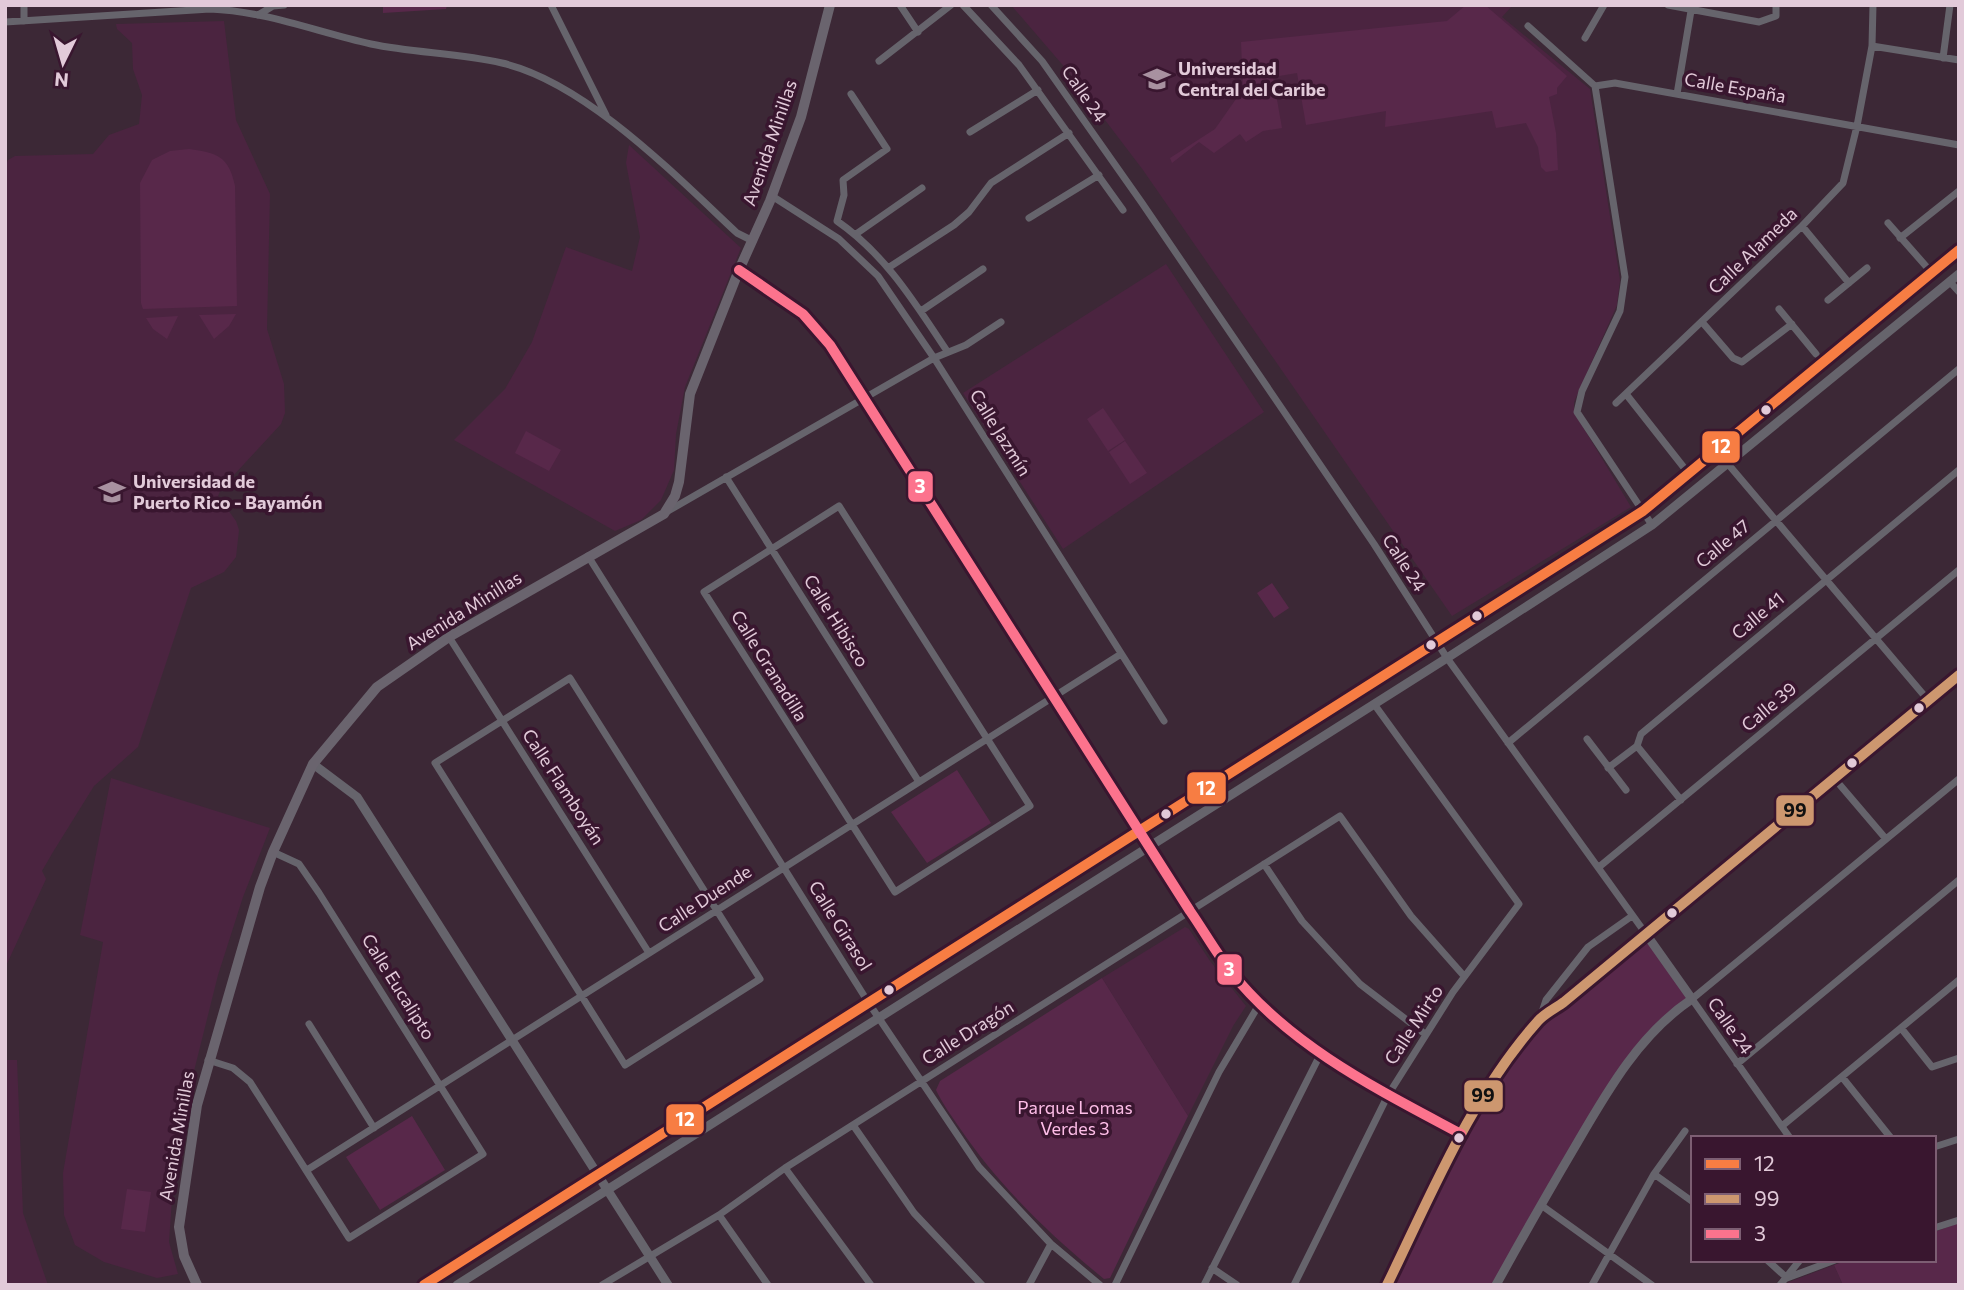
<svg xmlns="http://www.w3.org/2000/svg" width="1964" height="1290" viewBox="0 0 1964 1290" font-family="Commissioner,sans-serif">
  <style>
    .built { fill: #4b2440 }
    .green { fill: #58284a }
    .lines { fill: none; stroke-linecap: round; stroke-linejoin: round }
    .minor { stroke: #66646c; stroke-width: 7 }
    .tertiary { stroke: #66646c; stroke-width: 9 }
    .secondary { stroke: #6a646e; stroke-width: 10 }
    .bus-1-casing { stroke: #39162f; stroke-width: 16 }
    .bus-2-casing { stroke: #39162f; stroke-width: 16 }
    .bus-3-casing { stroke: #39162f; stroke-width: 16 }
    .bus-1 { stroke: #f77d43; stroke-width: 10 }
    .bus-2 { stroke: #cd976f; stroke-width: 10 }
    .bus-3 { stroke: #fc738d; stroke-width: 10 }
    .bus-dot { fill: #e2cad9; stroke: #39162f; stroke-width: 2.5 }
    .labels { text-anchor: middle; stroke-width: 7; stroke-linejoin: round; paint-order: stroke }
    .poi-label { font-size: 18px; font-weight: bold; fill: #e2cad9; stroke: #39162f; text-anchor: start }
    .street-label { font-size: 18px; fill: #e2cad9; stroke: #39162f }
    .park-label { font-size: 18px; fill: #fdbde7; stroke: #39162f }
    .line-badge { stroke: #39162f; stroke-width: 2.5 }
    .badge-label { font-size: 19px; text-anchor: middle; font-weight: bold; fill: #fff }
    .pale-badge-label { font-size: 19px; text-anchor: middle; font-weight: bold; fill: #111 }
  </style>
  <rect width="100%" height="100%" fill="#3c2836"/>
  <!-- built -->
  <path class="built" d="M1011 5H1513L1502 17 1590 89 1620 280 1617 305 1574 402V412L1631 507 1452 616 1143 170 1067 70Z
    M224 21 236 120 270 194 267 329 284 384 285 413 281 424 221 489 218 496 236 521 239 530 236 557 224 572 191 588 138 747 94 786 53 852 42 871 46 879 5 968V167L8 160 15 156 93 154 109 135 139 124 142 95 133 69 132 43 117 29 116 24Z
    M629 145 741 248 685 387 676 434 674 470 661 500 641 520 615 531 454 440 505 389 532 342 566 247 632 271 640 237 626 163Z
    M1166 264 1264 412 1063 549 963 393Z
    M111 778 270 828 243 897 218 975 184 1111 174 1169 169 1242 178 1274 157 1278 104 1262 75 1245 64 1215 63 1173 103 942 80 935Z
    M1185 927 1189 929 1210 961 1246 1006 1233 1026 1188 1116 1102 978Z
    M5 1060H17L23 1213 48 1285H5Z
    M1834 1265 1843 1285H1785L1789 1282Z"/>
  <!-- green -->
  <path class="green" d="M383 5H447L446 9 383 13Z
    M1466 5H1485L1567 76 1557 88V94L1549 97 1556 133 1558 170 1546 172 1541 167 1538 147 1526 123 1496 128 1492 111 1385 127 1386 111 1306 125 1297 73 1273 77 1282 128 1263 131 1246 142 1240 134 1214 153 1199 142 1172 163 1170 158 1215 129 1243 89 1241 42 1447 21Z
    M189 149C217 153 229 156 235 186L237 306 143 309 141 303 140 183 152 160 170 151Z
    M236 314 229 326 214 339 199 315Z
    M178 316 167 339 153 329 146 318Z
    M1103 408 1125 440 1108 451 1087 419Z
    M526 431 561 450 549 471 515 453Z
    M1125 441 1147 473 1130 484 1109 452Z
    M1272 583 1289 608 1274 618 1257 593Z
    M957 770 991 823 927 863 891 812Z
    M1646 934 1692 999 1674 1011 1607 1092 1496 1285H1387L1461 1134 1540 1019Z
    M1102 978 1188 1116 1110 1278 1104 1279C1049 1234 999 1186 959 1127 951 1115 942 1103 936 1090L940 1081Z
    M412 1116 445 1170 380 1210 346 1157Z
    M127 1189 151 1192 145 1232 121 1229Z
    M1959 1223V1285H1843L1834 1265 1848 1260H1934V1232Z"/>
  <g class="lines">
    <!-- minor -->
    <path class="minor" d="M24 5V21
      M551 5 606 115
      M900 5 918 32
      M963 5 1019 65 1123 210
      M991 5 1042 61 1142 203 1374 544 1447 658 1646 934
      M1668 5 1759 22 1776 16V5
      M258 15 273 6 284 5
      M5 22 210 9C265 11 317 32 371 44 414 53 459 53 502 63 585 82 675 175 737 233L753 241
      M1528 26 1595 86 1615 83 1959 145
      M1585 38 1604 5
      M1872 46 1959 60
      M1943 58 1950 5
      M879 61 951 5
      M1595 86 1625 277 1620 311 1582 391 1577 412 1652 525
      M851 94 887 149 843 180 844 195 837 221C886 255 915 303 947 351
      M1677 94 1692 5
      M970 132 1038 90
      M772 196 839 239 878 276 934 358 1164 721
      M1029 218 1099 175
      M1888 223 1932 273
      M1802 226 1849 283
      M856 234 922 188
      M1900 238 1959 191
      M888 268 954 225 969 212 991 183 1069 133
      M739 270 803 314 830 345 1190 911C1204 931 1216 953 1232 973 1291 1047 1379 1090 1461 1134
      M1950 282 1959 292
      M1828 300 1867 268
      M1779 309 1816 354
      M921 311 983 269
      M1702 322 1733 358 1742 362 1792 324
      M1626 394 1689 474
      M1616 403 1802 226 1843 183 1857 126 1872 46 1873 5
      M1717 451 1928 700
      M726 477 919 782
      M839 506 1030 806 895 892 704 592Z
      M668 511 934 358 966 345 1001 322
      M588 556 868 1002 979 1167 1051 1244 1100 1285
      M449 637 649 953
      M570 678 760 979 625 1065 435 763Z
      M1587 739 1626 790
      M1508 743 1959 369
      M1608 768 1637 746
      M1834 778 1886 839
      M1681 800 1637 746 1641 734 1959 470
      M1264 864 1302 921 1360 984 1425 1034
      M1599 867 1959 570
      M1540 1018 1546 1000 1588 947 1632 916
      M309 1024 374 1128
      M1901 1028 1932 1067 1959 1058
      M208 1060 233 1068 250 1082 349 1238 483 1154 319 893 299 864 273 852
      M1737 1064 1959 880
      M1842 1077 1891 1138
      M853 1125 914 1213 982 1285
      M1782 1126 1959 980
      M1790 1138 1692 999 1959 779
      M1934 1147 1959 1139
      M785 1168 871 1285
      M307 1170 1121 654
      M1654 1174 1693 1202
      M1541 1205 1652 1285
      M719 1215 768 1285
      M1934 1228 1959 1220
      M1767 1260 1787 1278
      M1212 1268 1237 1285
      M1787 1278 1835 1260
      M602 1285 719 1215 785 1168 1340 816 1411 916 1464 976
      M1029 1285 1051 1244
      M1115 1285 1219 1072 1260 1003
      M1204 1285 1320 1055
      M1294 1285 1388 1095 1453 992 1519 904 1374 704
      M1592 1285 1654 1174 1685 1131
      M1780 1285 1800 1260"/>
    <!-- tertiary -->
    <path class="tertiary" d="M313 764 357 797 668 1285
      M424 1285 1643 511 1959 250
      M457 1285 1447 658 1652 525 1959 274
      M1387 1285C1431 1195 1471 1096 1538 1021 1545 1013 1556 1008 1564 1002L1959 675
      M1496 1285C1521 1240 1547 1194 1573 1150 1605 1095 1638 1035 1692 999L1646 934"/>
    <!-- secondary -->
    <path class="secondary" d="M197 1285 184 1256 179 1227 197 1105 260 887 273 852 313 764 377 687 449 637 664 514 675 496 679 482 690 394 739 270 770 201 801 117 830 5"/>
    <defs>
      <path id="bus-1" d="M424 1285 1643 511 1959 250"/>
      <path id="bus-2" d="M1387 1285C1431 1195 1471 1096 1538 1021 1545 1013 1556 1008 1564 1002L1959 675"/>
      <path id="bus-3" d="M739 270 803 314 830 345 1190 911C1204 931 1216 953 1232 973 1291 1047 1379 1090 1461 1134"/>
    </defs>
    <!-- bus-1 casing -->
    <use href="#bus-1" class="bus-1-casing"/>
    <!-- bus-2 casing -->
    <use href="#bus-2" class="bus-2-casing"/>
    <!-- bus-3 casing -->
    <use href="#bus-3" class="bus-3-casing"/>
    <!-- bus-1 -->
    <use href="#bus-1" class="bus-1"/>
    <!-- bus-2 -->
    <use href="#bus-2" class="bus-2"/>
    <!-- bus-3 -->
    <use href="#bus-3" class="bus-3"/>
  </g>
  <!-- icons -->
  <defs>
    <symbol id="university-bare" viewBox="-9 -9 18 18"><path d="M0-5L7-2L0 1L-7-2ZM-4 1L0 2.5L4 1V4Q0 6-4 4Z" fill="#a891a0" stroke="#39162f" stroke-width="2.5" paint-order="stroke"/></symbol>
  </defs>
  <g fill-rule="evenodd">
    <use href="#university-bare" x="1138" y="60" width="38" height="38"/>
    <use href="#university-bare" x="93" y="473" width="38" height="38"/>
  </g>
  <!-- markers -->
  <g class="bus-dot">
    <circle cx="1766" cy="410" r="6"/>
    <circle cx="1477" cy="616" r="6"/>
    <circle cx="1431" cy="645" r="6"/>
    <circle cx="1919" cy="708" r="6"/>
    <circle cx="1852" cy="763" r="6"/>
    <circle cx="1166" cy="814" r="6"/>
    <circle cx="1672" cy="913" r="6"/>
    <circle cx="889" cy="990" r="6"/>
    <circle cx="1459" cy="1138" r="6"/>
  </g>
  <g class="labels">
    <!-- poi labels -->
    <g class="poi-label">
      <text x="1178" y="75">Universidad<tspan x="1178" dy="21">Central del Caribe</tspan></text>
      <text x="133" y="488">Universidad de<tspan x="133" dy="21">Puerto Rico - Bayamón</tspan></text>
    </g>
    <!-- street labels -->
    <g class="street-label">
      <text transform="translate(1735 88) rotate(10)" y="6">Calle España</text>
      <text transform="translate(1084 94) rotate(55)" y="6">Calle 24</text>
      <text transform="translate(770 143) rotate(-71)" y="6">Avenida Minillas</text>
      <text transform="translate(1753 251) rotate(-44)" y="6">Calle Alameda</text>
      <text transform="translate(1000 433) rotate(58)" y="6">Calle Jazmín</text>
      <text transform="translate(1723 544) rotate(-40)" y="6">Calle 47</text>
      <text transform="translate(1404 563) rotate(57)" y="6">Calle 24</text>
      <text transform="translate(464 611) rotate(-32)" y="6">Avenida Minillas</text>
      <text transform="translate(1758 616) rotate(-40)" y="6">Calle 41</text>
      <text transform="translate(836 621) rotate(58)" y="6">Calle Hibisco</text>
      <text transform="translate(769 666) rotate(58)" y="6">Calle Granadilla</text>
      <text transform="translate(1769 707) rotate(-40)" y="6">Calle 39</text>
      <text transform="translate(563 787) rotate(57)" y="6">Calle Flamboyán</text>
      <text transform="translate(705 899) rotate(-33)" y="6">Calle Duende</text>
      <text transform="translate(840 926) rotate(58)" y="6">Calle Girasol</text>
      <text transform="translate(398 987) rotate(58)" y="6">Calle Eucalipto</text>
      <text transform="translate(1414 1025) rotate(-57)" y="6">Calle Mirto</text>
      <text transform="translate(1730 1026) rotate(55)" y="6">Calle 24</text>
      <text transform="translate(968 1033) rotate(-32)" y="6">Calle Dragón</text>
      <text transform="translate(177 1136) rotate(-80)" y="6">Avenida Minillas</text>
    </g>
    <!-- park labels -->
    <g class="park-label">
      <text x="1075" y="1114">Parque Lomas<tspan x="1075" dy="21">Verdes 3</tspan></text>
    </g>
  </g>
  <g class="line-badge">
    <rect x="1701" y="430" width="40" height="34" rx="7" fill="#f77d43"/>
    <rect x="907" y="470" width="27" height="33" rx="7" fill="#fc738d"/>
    <rect x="1186" y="771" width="41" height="34" rx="7" fill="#f77d43"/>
    <rect x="1775" y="794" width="40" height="33" rx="7" fill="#cd976f"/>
    <rect x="1216" y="953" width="27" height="33" rx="7" fill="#fc738d"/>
    <rect x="1463" y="1079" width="41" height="34" rx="7" fill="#cd976f"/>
    <rect x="665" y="1103" width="40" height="33" rx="7" fill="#f77d43"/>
  </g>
  <g class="badge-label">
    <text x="1721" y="453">12</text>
    <text x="920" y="493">3</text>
    <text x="1206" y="795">12</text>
    <text x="1229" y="976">3</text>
    <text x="685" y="1126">12</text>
  </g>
  <g class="pale-badge-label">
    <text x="1795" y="817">99</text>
    <text x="1483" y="1102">99</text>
  </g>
  <!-- border -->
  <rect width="1964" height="1290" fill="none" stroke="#e2cad9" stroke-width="14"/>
  <!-- legend -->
  <rect x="1691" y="1136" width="245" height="126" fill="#39162f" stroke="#7d5e73" stroke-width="2"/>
  <rect x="1705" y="1159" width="35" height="10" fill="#f77d43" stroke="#7d5e73" stroke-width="2"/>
  <text x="1754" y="1171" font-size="21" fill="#e2cad9">12</text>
  <rect x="1705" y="1194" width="35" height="10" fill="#cd976f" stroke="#7d5e73" stroke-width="2"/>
  <text x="1754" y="1206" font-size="21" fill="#e2cad9">99</text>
  <rect x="1705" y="1229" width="35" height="10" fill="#fc738d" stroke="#7d5e73" stroke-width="2"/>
  <text x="1754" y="1241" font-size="21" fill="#e2cad9">3</text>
  <!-- north arrow -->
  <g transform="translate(63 63) rotate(185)" stroke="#39162f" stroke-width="5" paint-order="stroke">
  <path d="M0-5L12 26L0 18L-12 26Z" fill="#e2cad9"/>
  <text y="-10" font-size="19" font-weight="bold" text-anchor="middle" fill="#e2cad9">N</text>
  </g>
</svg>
